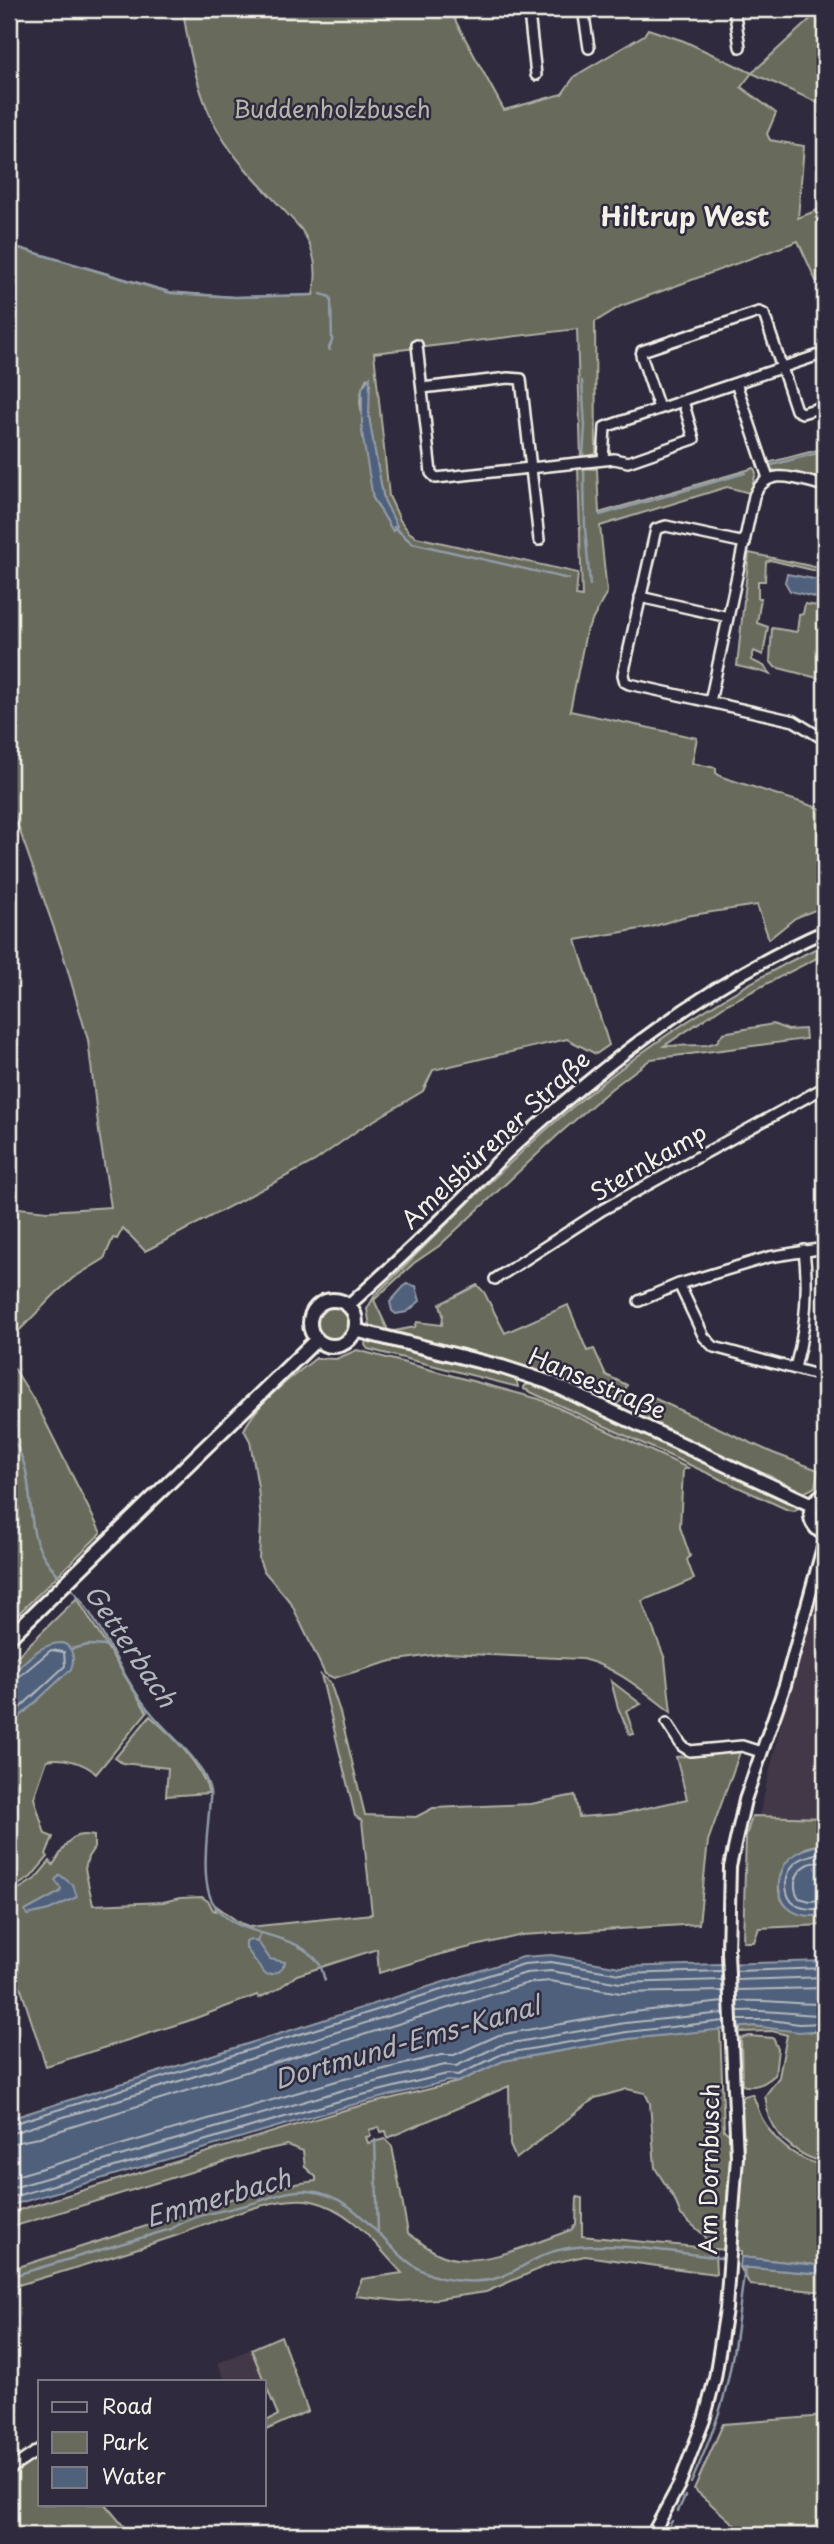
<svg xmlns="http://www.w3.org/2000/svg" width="834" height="2544" viewBox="0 0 834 2544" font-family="'Playpen Sans',sans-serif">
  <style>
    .built { fill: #433947 }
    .green { fill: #686b5c; stroke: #aeaea2; stroke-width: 2; fill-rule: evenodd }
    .water { fill: #50617b; stroke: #929ba7; stroke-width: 2 }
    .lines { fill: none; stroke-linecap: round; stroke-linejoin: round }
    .shore { stroke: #b2b7bc; stroke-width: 2 }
    .stream { stroke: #929ba7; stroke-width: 2.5 }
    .minor-casing { stroke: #f4f1e8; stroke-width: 14 }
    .tertiary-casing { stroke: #f4f1e8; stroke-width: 16 }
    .secondary-casing { stroke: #f4f1e8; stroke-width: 18 }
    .minor { stroke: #2f2a3d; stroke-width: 9 }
    .tertiary { stroke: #2f2a3d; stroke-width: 10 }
    .secondary { stroke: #2f2a3d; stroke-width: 12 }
    .labels { text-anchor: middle; stroke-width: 5; stroke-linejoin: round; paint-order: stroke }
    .park-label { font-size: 24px; fill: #b5b5a9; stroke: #2f2a3d }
    .street-label { font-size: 24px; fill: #f4f1e8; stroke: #2f2a3d }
    .neighbourhood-label { font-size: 26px; font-weight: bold; fill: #f4f1e8; stroke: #2f2a3d }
    .water-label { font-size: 26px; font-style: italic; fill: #b2b7bc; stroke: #2f2a3d }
  </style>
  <rect width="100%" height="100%" fill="#2f2a3d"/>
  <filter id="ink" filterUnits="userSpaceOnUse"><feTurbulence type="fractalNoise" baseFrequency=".0143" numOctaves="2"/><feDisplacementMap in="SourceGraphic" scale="14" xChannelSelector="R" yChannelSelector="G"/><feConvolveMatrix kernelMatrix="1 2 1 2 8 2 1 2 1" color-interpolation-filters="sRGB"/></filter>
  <g filter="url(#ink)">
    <!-- built -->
    <path class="built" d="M825 1573V1818L759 1816 790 1687Z
      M251 2349 264 2381H225L218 2363Z"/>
    <!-- green -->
    <path class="green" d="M183 9H449L504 110 562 94 575 76 644 35 648 29 684 41 752 73 821 9H825V106L752 73 741 87 776 113 767 134 770 140 804 146 798 218 825 207V280L816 281 798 241 621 306 595 322 596 454 581 459 577 329 374 353 389 496 400 520 409 532 416 537 578 573 576 596 582 597 578 468 597 469 599 513 754 468 756 473 750 493 727 487 600 526 607 592 586 632 570 711 697 738 692 763 716 768V773L722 777 825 810V906L795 918 769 939 757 905 686 916 652 927 576 940 609 1045 596 1054 567 1039 433 1070 423 1091 358 1130 315 1161 151 1248 145 1251 123 1228 117 1239 113 1238 104 1259 73 1278 56 1293 9 1341V1207L48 1211 111 1207 99 1132 88 1040 63 954 9 800V245L170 292 234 297 313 295C319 271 315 250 301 229 274 198 241 169 220 134 199 100 188 48 183 9ZM367 378 371 384 368 395 369 417 374 447 384 500 396 526 393 531 373 498 360 401 362 388Z
      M825 448V482L772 470 767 463Z
      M749 553 825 569V573L770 560 766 562 765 581H758V598H761L757 623 768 627 763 655 754 651 751 660 764 666 771 674 737 666Z
      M805 604 825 607V680L775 667 770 661 772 628 797 632 799 615 803 614Z
      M825 944V954L727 1004 664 1046 707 1045 717 1042 723 1033 773 1024 788 1030 805 1029 806 1039 651 1059 611 1089 559 1134 439 1246 414 1263 374 1300 388 1330 394 1331 415 1327 417 1322 442 1325 443 1315 440 1304 477 1285 484 1292 505 1333 568 1305 587 1351 594 1349 606 1375 627 1385 621 1401 613 1406 370 1326 367 1309 375 1295C432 1240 487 1182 547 1129 631 1054 723 993 825 944Z
      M316 1324a17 17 0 1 1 34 0a17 17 0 1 1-34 0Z
      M366 1340 385 1343 516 1377 518 1387 368 1349 365 1345Z
      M357 1350 539 1399 688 1468 683 1470 680 1527 690 1556 687 1560 694 1579 642 1601 665 1659 671 1712C643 1691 616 1667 582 1659L446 1653 392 1661 334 1678 325 1674 291 1603 263 1570 259 1559 261 1522 258 1487 250 1441 244 1430C258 1401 291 1378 316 1358L336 1359Z
      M9 1360 37 1405 101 1533 9 1623Z
      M532 1383 561 1394 789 1500 798 1508 795 1511 788 1510 524 1389V1386Z
      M645 1394 773 1453 818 1470 815 1487 804 1493 794 1490 638 1417 635 1408Z
      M77 1598 147 1712 96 1774C85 1762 62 1757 47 1760L34 1798 45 1834 53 1837 46 1854 48 1857 31 1877 9 1891V1664Z
      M321 1675 330 1682 340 1712 365 1815 416 1817 433 1808 531 1804 575 1795 579 1817 620 1814 687 1799 676 1757 740 1752 708 1841 699 1924 522 1935 441 1954 379 1973 377 1949 297 1975 278 1989 259 1998 257 1995 188 2021 46 2066 9 1952V1895L35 1879 50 1861 53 1865C67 1845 68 1831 94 1836V1848L88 1857 85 1869 93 1905 163 1902 180 1898 202 1897 209 1902 213 1910 216 1911 215 1905 237 1921 249 1927 372 1914 362 1821 355 1816Z
      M611 1681 641 1704 626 1711 634 1734 630 1735 618 1708Z
      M150 1716C173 1736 201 1763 209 1793L166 1796 168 1768 122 1763 115 1758Z
      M752 1816 825 1818V1843C819 1845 810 1846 804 1849 764 1874 772 1922 825 1915V1925L759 1928 754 1942H743L746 1836Z
      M754 2026 825 2033V2162C803 2159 778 2140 769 2118 767 2112 767 2103 765 2096L779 2077 787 2035 772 2031 740 2032V2027Z
      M720 2029 724 2130 744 2147 742 2100 744 2096 752 2094C757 2102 758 2112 763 2120 777 2145 798 2160 825 2166V2266L741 2257V2251L715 2249 716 2274 585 2256 553 2263 486 2292 438 2299 400 2301 356 2296V2292L362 2279 402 2273C375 2245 353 2210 312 2201 277 2193 213 2223 178 2235 122 2254 65 2271 9 2288V2270L237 2197 295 2184 316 2181V2177L305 2167 303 2151 287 2145 256 2152 9 2228V2213L348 2109 458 2082 503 2061 628 2039ZM509 2086 510 2145 516 2159 595 2098 627 2089 645 2093 650 2103 655 2168 674 2198 681 2215 705 2236 707 2248 582 2236V2198L577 2197 576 2224 571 2230C535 2242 476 2272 439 2254 428 2249 418 2240 408 2233L392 2146 385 2139 368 2143 366 2137 371 2136 369 2130 379 2127 381 2132 386 2131 388 2138Z
      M750 2036 773 2038 778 2049 775 2075C766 2083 754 2089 742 2085L741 2038Z
      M740 2267 825 2274V2292L750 2285Z
      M281 2336 308 2411 264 2431V2422L278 2415 251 2349Z
      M825 2416V2534L746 2535 694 2489 723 2424Z
      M40 2453V2504H105L131 2535H9V2474Z"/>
    <!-- water -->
    <path class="water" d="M370 377 369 417 374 447 384 500 397 526 393 531 373 498 362 432V388Z
      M787 574 825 581V600L790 591 785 582Z
      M406 1284 416 1286 420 1301 407 1312 396 1314 392 1311 390 1302Z
      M62 1643C73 1646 75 1659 71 1669L11 1725 9 1723V1677C24 1663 39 1643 62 1643Z
      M825 1843V1915C801 1919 779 1912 779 1883 780 1873 783 1865 790 1858 801 1849 812 1847 825 1843Z
      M60 1875 73 1885 77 1897 49 1910 27 1915 25 1911 60 1892 61 1889 55 1880Z
      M250 1939 259 1943 270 1959 285 1962C284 1969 273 1977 265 1974L246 1948V1941Z
      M551 1955 620 1967 825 1961V2030L799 2032 754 2026 628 2039 503 2061 458 2082 448 2081 348 2106 9 2206V2119L523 1957Z
      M741 2257 825 2266V2274L740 2267Z"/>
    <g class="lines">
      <!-- shore -->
      <path class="shore" d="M9 1681 15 1680 51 1650 64 1652 65 1666 9 1718
        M825 1850C814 1856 805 1855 795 1863 789 1869 787 1875 786 1883 786 1909 805 1910 825 1909
        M825 1860C820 1862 813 1862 809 1864 795 1871 791 1886 799 1898L810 1901 825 1900
        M736 1971 825 1968
        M736 1980 825 1977
        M737 1990 825 1988
        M737 2001C767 1999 796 2005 825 2004
        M738 2011C767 2009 796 2015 825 2015
        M738 2020H771L799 2024 825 2023
        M9 2125 524 1964 551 1962 620 1974 722 1971
        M9 2134 526 1973 551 1971 620 1983 722 1980
        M9 2144 33 2139 528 1983 550 1981 620 1993 723 1991
        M9 2178 340 2080 441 2055H454L499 2035 624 2013 723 2002
        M9 2189 343 2090 445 2065 456 2066 501 2045 625 2023 724 2013
        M9 2198 346 2099 447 2074 458 2075 502 2054 627 2032 724 2021"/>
      <!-- stream -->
      <path class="stream" d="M9 14 19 9
        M9 245 171 293 235 297 311 295
        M321 294 330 297 331 300 332 341 329 348 330 350
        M582 381 585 426 583 457
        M772 465 825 451
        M584 470 585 528 590 585
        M600 515 745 473
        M394 527 412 543 569 579
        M9 1435C33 1465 27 1497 34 1533 38 1551 49 1565 62 1579
        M69 1586C104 1623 119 1677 153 1715 172 1738 203 1760 210 1791 211 1798 209 1804 209 1812 207 1836 201 1880 212 1901 233 1941 297 1928 320 1965 322 1969 323 1975 325 1980
        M71 1649 88 1645 108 1646
        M257 1941 261 1933
        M375 2140 378 2231
        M9 2277 171 2229C195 2214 219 2212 246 2205 266 2200 287 2189 308 2191 373 2196 387 2274 453 2280 467 2282 486 2282 500 2277 522 2269 540 2253 563 2249 606 2240 681 2253 727 2259
        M691 2483C704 2454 716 2426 724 2396 735 2354 739 2310 745 2267
        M678 2511 685 2496
        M664 2535 672 2521"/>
      <defs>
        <path id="minor" d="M536 9 529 13 536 75
          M583 9 589 48
          M734 9 740 47
          M417 345 431 473 436 478 614 459 628 462 694 439 683 401
          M736 383 825 353
          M422 388 508 378 521 379 539 540
          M659 408 641 355 642 351 759 312 764 314 796 410 802 413 825 406
          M603 460 605 427 736 383 768 478
          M825 486C799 480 767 464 754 496L710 702 794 721 825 740
          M640 597 728 617
          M710 702 629 684 625 682 623 675 656 529 666 526 745 543
          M495 1279 602 1210 825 1087
          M679 1284 769 1257 825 1248
          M639 1301 679 1284 704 1337 714 1347 825 1377
          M795 1368C806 1328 809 1291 804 1250
          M667 1723 682 1746 690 1751 742 1746 761 1752
          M9 2470 40 2449"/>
        <path id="tertiary" d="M348 1306C386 1272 424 1236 460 1201 478 1183 494 1164 512 1148 605 1062 709 982 825 931
          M652 2535 679 2485 704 2420 715 2378 726 2309 737 2157 728 1952 730 1867 745 1800 785 1685 825 1540"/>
        <path id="secondary" d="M310 1323a23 23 0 1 1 46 0a23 23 0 1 1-46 0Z
          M355 1330 502 1367 548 1382 812 1505
          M825 1494C806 1503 806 1525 825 1534
          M9 1638 317 1339"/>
      </defs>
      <!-- minor casing -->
      <use href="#minor" class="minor-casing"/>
      <!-- tertiary casing -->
      <use href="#tertiary" class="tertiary-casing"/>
      <!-- secondary casing -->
      <use href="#secondary" class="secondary-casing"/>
      <!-- minor -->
      <use href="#minor" class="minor"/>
      <!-- tertiary -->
      <use href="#tertiary" class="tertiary"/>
      <!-- secondary -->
      <use href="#secondary" class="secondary"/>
    </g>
  </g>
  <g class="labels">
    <!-- park labels -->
    <g class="park-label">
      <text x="332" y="118">Buddenholzbusch</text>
    </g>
    <!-- street labels -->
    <g class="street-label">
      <text transform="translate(496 1140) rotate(-43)" y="8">Amelsbürener Straße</text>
      <text transform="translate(649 1163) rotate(-30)" y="8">Sternkamp</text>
      <text transform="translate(597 1384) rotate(23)" y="8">Hansestraße</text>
      <text transform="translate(710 2169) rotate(-89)" y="8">Am Dornbusch</text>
    </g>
    <!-- neighbourhood labels -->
    <g class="neighbourhood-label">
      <text x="685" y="226">Hiltrup West</text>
    </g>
    <!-- water labels -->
    <g class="water-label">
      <text transform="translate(130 1646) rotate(56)" y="9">Getterbach</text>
      <text transform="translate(407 2043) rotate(-16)" y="9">Dortmund-Ems-Kanal</text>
      <text transform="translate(218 2198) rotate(-16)" y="9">Emmerbach</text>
    </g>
  </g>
  <!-- margin -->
  <rect width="834" height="2544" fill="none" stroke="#2f2a3d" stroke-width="35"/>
  <rect x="18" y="18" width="799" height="2509" fill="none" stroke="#f4f1e8" stroke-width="2.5" filter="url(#ink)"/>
  <!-- legend -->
  <rect x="38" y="2380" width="228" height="126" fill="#2f2a3d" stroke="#7e7a81" stroke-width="2"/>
  <rect x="52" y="2402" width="35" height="10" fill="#2f2a3d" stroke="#7e7a81" stroke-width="2"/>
  <text x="102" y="2414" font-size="21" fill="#f4f1e8">Road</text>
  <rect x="52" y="2432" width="35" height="21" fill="#686b5c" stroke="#7e7a81" stroke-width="2"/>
  <text x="102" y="2450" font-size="21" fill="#f4f1e8">Park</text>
  <rect x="52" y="2467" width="35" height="21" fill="#50617b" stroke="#7e7a81" stroke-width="2"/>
  <text x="102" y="2484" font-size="21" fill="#f4f1e8">Water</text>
</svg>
